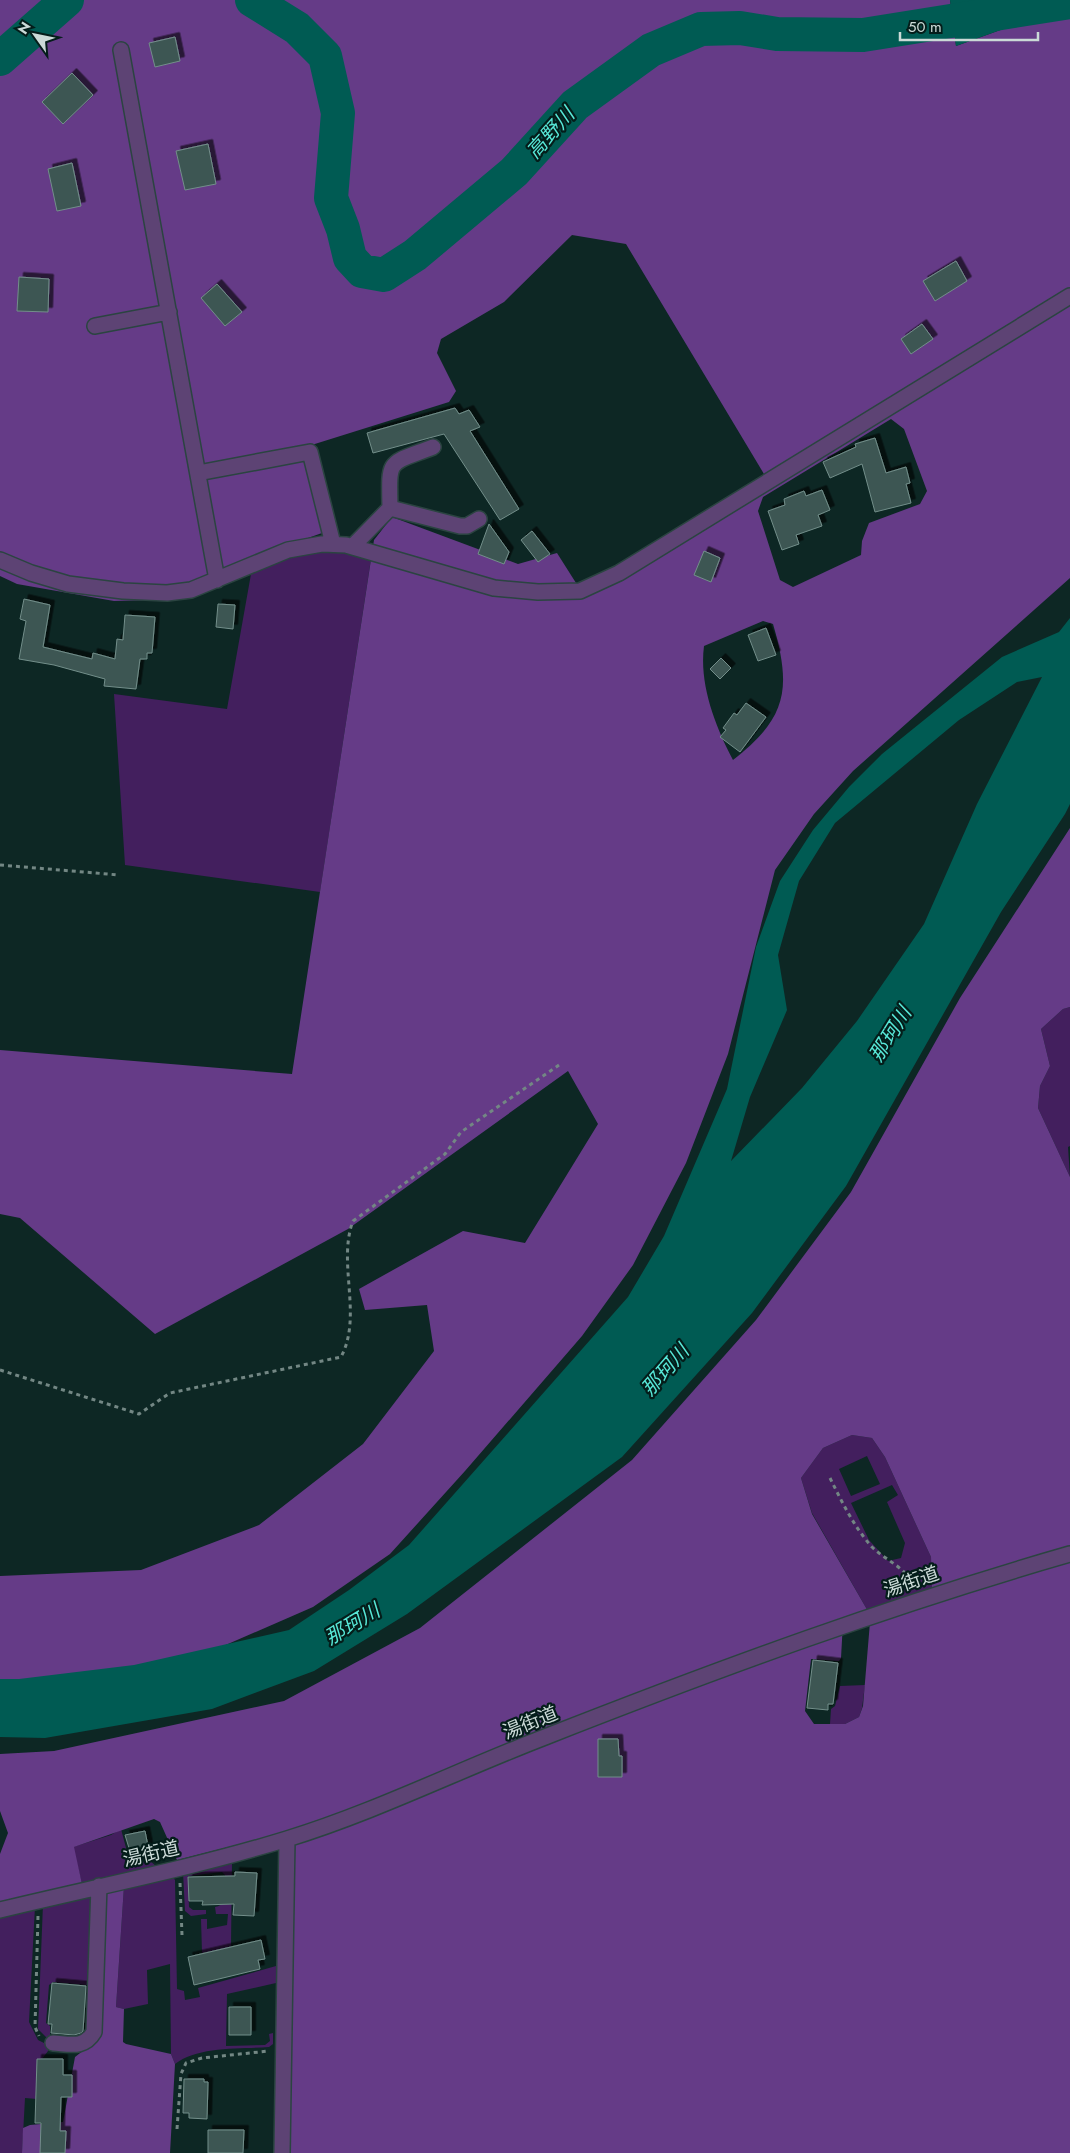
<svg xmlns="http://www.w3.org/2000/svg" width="1070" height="2153" viewBox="0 0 1070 2153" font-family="Jost,'Noto Sans JP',sans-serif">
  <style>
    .green { fill: #431f5e; fill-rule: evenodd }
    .forest { fill: #653b87; fill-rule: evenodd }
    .water { fill: #005b53; fill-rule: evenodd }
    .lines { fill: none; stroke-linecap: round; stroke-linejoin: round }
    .river { stroke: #005b53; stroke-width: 34 }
    .building { fill: #3c5753; stroke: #738e8a; filter: url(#shadow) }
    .minor-casing { stroke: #2b4441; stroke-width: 18 }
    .path { stroke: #738784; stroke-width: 3; stroke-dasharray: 4 4; stroke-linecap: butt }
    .minor { stroke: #5d4374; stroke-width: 15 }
    .labels { text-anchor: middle; stroke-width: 4.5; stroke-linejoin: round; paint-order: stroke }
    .street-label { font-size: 19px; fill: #cbdad7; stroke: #041d1a }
    .water-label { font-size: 20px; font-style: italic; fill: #57e7d7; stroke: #041d1a }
  </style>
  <defs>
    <filter id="shadow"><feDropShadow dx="4.5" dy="-4.5" stdDeviation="0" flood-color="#0009"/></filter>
  </defs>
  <rect width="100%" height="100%" fill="#0d2724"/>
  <!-- green -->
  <path class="green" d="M324 550 355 553 371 559 320 892 125 865 114 694 227 709 251 574 287 559Z
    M1070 1007V1146L1068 1147 1070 1177 1038 1108 1040 1086 1050 1066 1041 1029 1063 1009Z
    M852 1435 872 1438 885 1457 931 1557 932 1591 869 1613 812 1513 801 1478 823 1448ZM867 1456 880 1484 851 1496 839 1469ZM892 1485 898 1495 887 1502 905 1543 901 1558 888 1561 869 1540 851 1503Z
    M865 1685 862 1708 859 1717 845 1724H830L831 1709 835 1706 840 1686Z
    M121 1829 130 1863 150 1861 156 1866 82 1884 73 1847 111 1835Z
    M232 1861 231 1946 228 1947 229 1958 218 1954 216 1950 202 1953 201 1919H207V1929L227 1925 228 1914H216L215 1907C230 1905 225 1887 225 1875L222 1872 188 1876 189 1907 193 1910H206V1914L191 1916 185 1911 183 1872Z
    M171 1875 175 1880 177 1989 184 1991 185 2000 200 1997 198 1988 276 1966V1983L227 1994 226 2046 265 2045 270 2041 269 2034 273 2033V2044L269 2047C241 2049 197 2046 175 2064L171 2054 170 1964 147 1970 148 2004 124 2009 116 2007 124 1886Z
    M94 1892 92 2011 86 2010 87 1985 53 1982 49 1985 46 2023 50 2026V2037H46L38 2029 43 1904Z
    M35 1906 29 2022 38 2040 48 2045V2051L39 2063 37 2099 25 2098 22 2153H0V1915Z"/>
  <!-- forest -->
  <path class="forest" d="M0 0H950L956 46 1006 28 1070 18V578L853 771 814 814 775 870 728 1054 686 1163 633 1265 582 1336 465 1471 390 1554 313 1607 189 1661 0 1691V1576L141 1570 259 1525 363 1444 434 1351 427 1305 365 1310 359 1289 463 1231 525 1243 598 1124 568 1071 348 1229 155 1334 20 1218 0 1214V1050L292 1074 374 540 392 517 518 564 557 553 583 594 770 484 626 244 572 235 504 302 441 339 437 353 456 391 449 402 302 448 322 533 227 567 190 599 114 601 17 584 0 576ZM891 419 904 429 927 491 920 504 869 523 862 541 861 555 793 587 780 580 758 511 763 497ZM763 621 773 624C792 689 787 718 733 760 715 726 699 684 704 646Z
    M1070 828V1007L1063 1009 1041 1029 1050 1066 1040 1086 1038 1108 1070 1177V2153H289L291 1831 177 1860 160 1822 154 1819 74 1847 82 1884 0 1903V1854L8 1833 0 1811V1754L54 1751 284 1701 420 1628 632 1460 756 1320 851 1192 960 998ZM852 1435 872 1438 885 1457 931 1557 932 1591 870 1622 863 1706 859 1717 845 1724H814L805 1711 811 1659 839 1661 841 1658 843 1622 869 1613 812 1514 801 1478 823 1448Z
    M124 1886 116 2007 124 2009 123 2042 126 2044 171 2054 175 2064 170 2153H22L23 2128 30 2125 63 2122 75 2057 93 2043 103 1894Z"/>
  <!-- water -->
  <path class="water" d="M950 0H1070V18L1006 28 956 46Z
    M1070 618V804L1065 814 1001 912 846 1186 752 1313 622 1457 407 1614 314 1671 212 1709 45 1738 0 1737V1679H19L134 1665 289 1630 349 1590 409 1545 628 1297 664 1236 727 1089 756 947 780 881 813 830 849 787 882 754 1002 657 1059 632ZM1042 677 977 804 924 924 857 1021 802 1088 731 1161 750 1097 787 1010 778 955 799 881 835 823 959 720 1017 682Z"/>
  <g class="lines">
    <!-- river -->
    <path class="river" d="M252 0 297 28 325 56 338 113 331 198 343 229 350 258 362 271 384 275 415 255 514 172 575 105 651 50 701 29 740 28 777 34 863 35 1070 2
      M0 59 67 0"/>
  </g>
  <!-- building -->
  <path class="building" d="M175 37 180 61 155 67 149 43Z
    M72 73 93 95 63 124 42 102Z
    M208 144 216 184 185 190 176 151Z
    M72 163 81 206 57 211 48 169Z
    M956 261 967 281 935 301 923 281Z
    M19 277 49 279 48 312 17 311Z
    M217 284 242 312 225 326 201 298Z
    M922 324 933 339 911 354 901 339Z
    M455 408 459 414 469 410 480 427 470 431 519 509 500 520 444 434 373 453 367 433Z
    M875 438 886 473 906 467 910 483 906 484 911 503 875 512 862 464 830 478 823 462 856 447 855 444Z
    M822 490 830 510 818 515 822 526 796 535 799 544 782 550 768 511 785 505 784 499 804 491 806 496Z
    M489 524 509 552 504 564 478 554Z
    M532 531 550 554 538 562 521 540Z
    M704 551 720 558 711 582 694 575Z
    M24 599 50 605 43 647 92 659 93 653 115 659 117 639 123 640 125 615 155 617 152 653H147V659H140L136 689 104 686 105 679 54 665 19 659 26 621 20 619Z
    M218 604 235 605 233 629 216 627Z
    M766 628 776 655 758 661 748 635Z
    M721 658 731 668 720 679 710 669Z
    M746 703 766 717 740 752 720 737 726 730 723 728 734 713 737 715Z
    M813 1660 838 1663 833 1704H828V1710L807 1708Z
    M598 1739H618L619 1756H622V1777H598Z
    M145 1831 149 1851 146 1852 147 1858 133 1861 125 1835Z
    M235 1872 257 1873 254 1916 233 1915 234 1904 202 1905 203 1901H189L188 1877 235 1876Z
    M261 1940 265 1959 258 1960 260 1969 194 1985 188 1957Z
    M52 1983 86 1986 83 2031 81 2033 74 2035 51 2033 52 2024H48Z
    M229 2007H251V2035H229Z
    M37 2059H63V2075H72V2097H61L60 2131H66L65 2153H40L41 2123H35Z
    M184 2079H204V2082H208L207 2119 189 2118V2113H183Z
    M208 2130H244L243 2153H208Z"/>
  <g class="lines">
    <defs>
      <path id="minor" d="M121 50 217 580
        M95 326 169 312
        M198 473 310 452 333 544
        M390 508C389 457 387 465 433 447
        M352 547 390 508 460 526H467L479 519
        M0 560 31 573 68 584 123 591 167 593 191 590 288 550 322 544 346 545 494 588 538 592 580 591 619 573 1070 296
        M0 1910C95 1887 193 1868 287 1839 375 1812 459 1770 545 1737 718 1669 892 1605 1070 1554
        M53 2043C70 2044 84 2049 94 2032L99 1886
        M282 2153 287 1839"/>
    </defs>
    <!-- minor casing -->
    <use href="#minor" class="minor-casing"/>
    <!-- path -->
    <path class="path" d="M0 865 119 875
      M0 1370 139 1414 170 1393 341 1357C363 1316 337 1263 353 1221L434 1162 445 1154 461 1132 559 1065
      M830 1478C842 1502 854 1527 872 1547 886 1561 906 1567 913 1586
      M180 1883 182 1935
      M38 1916 35 2027 39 2036
      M177 2129 181 2074 186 2063 202 2058 269 2051"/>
    <!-- minor -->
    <use href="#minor" class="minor"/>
  </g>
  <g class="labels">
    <!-- street labels -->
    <g class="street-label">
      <text transform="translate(911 1581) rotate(-19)" y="7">湯街道</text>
      <text transform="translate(530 1722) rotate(-22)" y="7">湯街道</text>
      <text transform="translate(151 1853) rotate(-13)" y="7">湯街道</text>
    </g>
    <!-- water labels -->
    <g class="water-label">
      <text transform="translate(550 133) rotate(-48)" y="7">高野川</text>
      <text transform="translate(890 1034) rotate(-58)" y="7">那珂川</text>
      <text transform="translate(665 1370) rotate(-49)" y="7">那珂川</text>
      <text transform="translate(352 1624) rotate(-31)" y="7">那珂川</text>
    </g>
  </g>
  <!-- north arrow -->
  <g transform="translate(35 35) rotate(303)" stroke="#041d1a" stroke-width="4" paint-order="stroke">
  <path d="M0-4L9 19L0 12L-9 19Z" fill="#cbdad7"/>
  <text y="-8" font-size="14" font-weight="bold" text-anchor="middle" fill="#cbdad7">N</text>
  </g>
  <!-- scale -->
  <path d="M900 32v8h138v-8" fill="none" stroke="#cbdad7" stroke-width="2.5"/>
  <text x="908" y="32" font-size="15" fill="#cbdad7" stroke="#041d1a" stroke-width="4" paint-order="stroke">50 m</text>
</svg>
